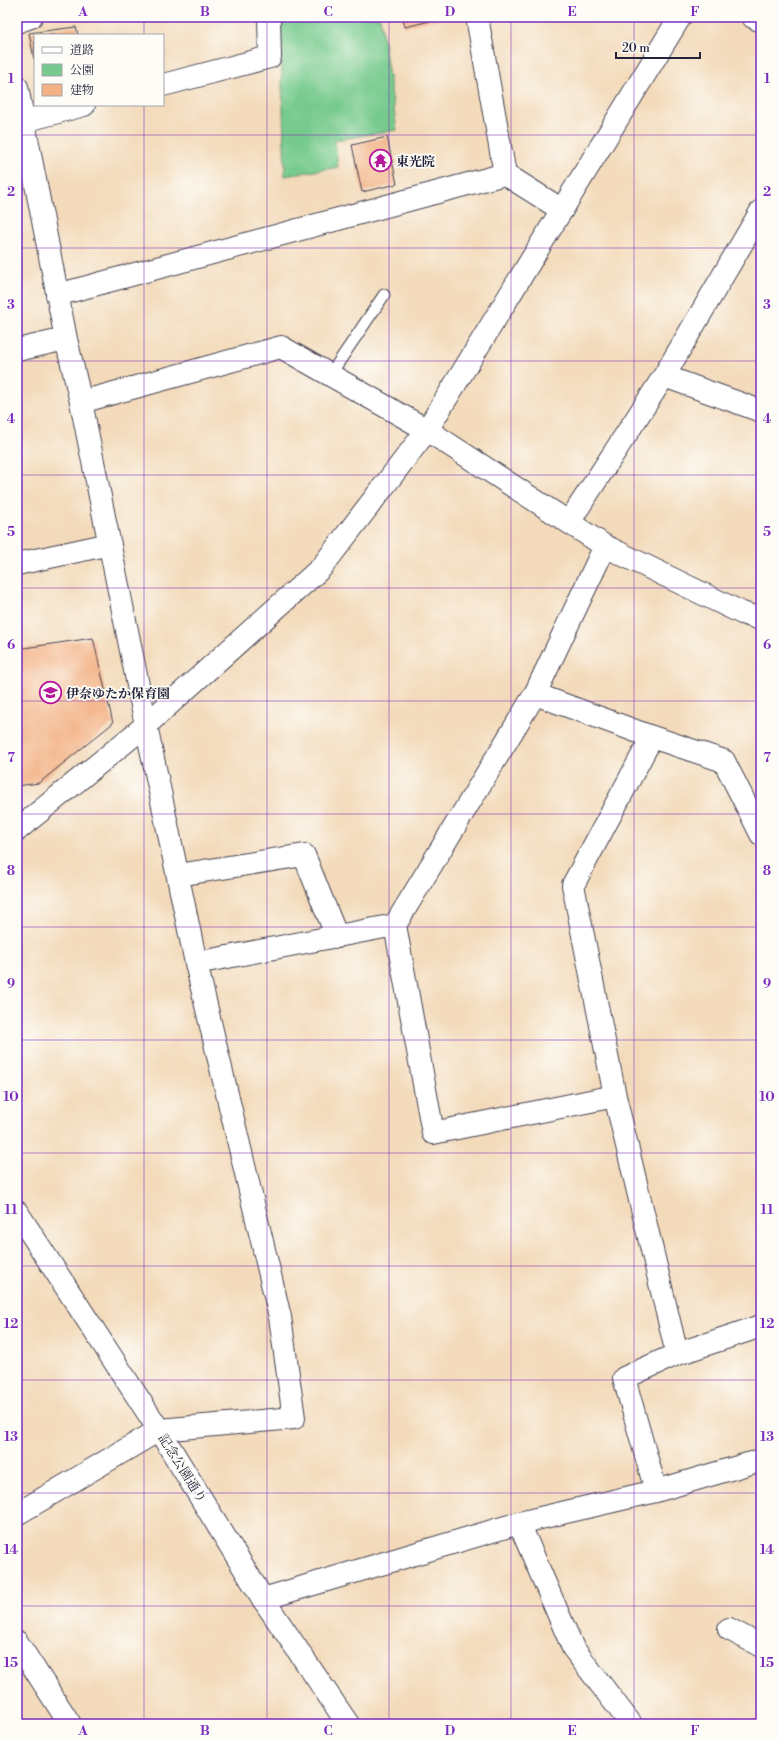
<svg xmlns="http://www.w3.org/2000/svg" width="778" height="1741" viewBox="0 0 778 1741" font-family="'Libre Bodoni','Noto Serif JP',serif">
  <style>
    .green { fill: #77ca8d; stroke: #4c7664 }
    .building { fill: #f3b184 }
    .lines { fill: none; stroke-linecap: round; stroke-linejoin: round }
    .service-casing { stroke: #413e4e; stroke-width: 13 }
    .minor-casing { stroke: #413e4e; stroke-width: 24 }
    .tertiary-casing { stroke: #413e4e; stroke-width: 24 }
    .service { stroke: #fff; stroke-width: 11 }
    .minor { stroke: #fff; stroke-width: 22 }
    .tertiary { stroke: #fff; stroke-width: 22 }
    .grid { fill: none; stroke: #7b2cbf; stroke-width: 1; stroke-opacity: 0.55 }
    .labels { text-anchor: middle; stroke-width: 3.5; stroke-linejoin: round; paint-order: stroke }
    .poi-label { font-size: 13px; font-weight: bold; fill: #22223b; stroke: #fdfcf7; text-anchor: start }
    .street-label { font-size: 13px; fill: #22223b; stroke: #fdfcf7 }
    .neatline { fill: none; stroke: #7b2cbf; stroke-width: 1.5 }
    .grid-label { font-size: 13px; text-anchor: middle; font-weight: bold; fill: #7b2cbf }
  </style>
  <rect width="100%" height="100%" fill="#fdfcf7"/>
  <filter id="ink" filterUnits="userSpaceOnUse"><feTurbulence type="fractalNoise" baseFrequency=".025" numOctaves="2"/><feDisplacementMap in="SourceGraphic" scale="8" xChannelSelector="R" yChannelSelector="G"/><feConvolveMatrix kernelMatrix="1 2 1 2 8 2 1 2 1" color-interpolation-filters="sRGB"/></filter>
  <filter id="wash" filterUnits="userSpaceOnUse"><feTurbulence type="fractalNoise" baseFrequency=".012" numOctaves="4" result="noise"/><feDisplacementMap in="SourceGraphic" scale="16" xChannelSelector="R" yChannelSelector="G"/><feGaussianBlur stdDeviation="0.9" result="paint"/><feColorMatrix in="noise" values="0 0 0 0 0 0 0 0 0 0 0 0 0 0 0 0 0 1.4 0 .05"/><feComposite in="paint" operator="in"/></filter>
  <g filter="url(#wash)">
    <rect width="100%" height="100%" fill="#f3daba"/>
    <!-- green -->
    <path class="green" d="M280 17H380L397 130 335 140 338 167 285 176Z"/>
    <g id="blocks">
      <!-- building -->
      <path class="building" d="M402 17H443V18L405 27Z
        M76 27 78 35H35L34 59 29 33Z
        M387 137 397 184 362 192 352 145Z
        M93 638 113 723 39 783 17 786V649Z"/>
    </g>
  </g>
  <g filter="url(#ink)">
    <use href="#blocks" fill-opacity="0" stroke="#413e4e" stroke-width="1"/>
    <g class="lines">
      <defs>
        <path id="service" d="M330 375 384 295"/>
        <path id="minor" d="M477 17 505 174 562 210
          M753 17 761 21
          M17 22 31 17
          M163 85 270 57 269 17
          M17 87 66 339 81 402 146 725 196 963 280 1317 294 1418 159 1430 17 1514
          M24 121 84 105
          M57 295 505 174
          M17 350 66 339
          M664 376 761 411
          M81 402 281 347 427 430 605 546 742 613 761 619
          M569 522 664 376 761 211
          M605 546 535 694 395 925 433 1133 615 1096
          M17 564 110 544
          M535 694 652 737 724 761 761 834
          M652 737 573 885 615 1096 677 1354
          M178 875 304 855 337 937
          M196 963 395 925
          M656 1491 624 1378 677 1354 761 1326
          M519 1523 573 1648 631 1724
          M263 1599 519 1523 656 1491 761 1460
          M729 1629 761 1646
          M17 1642 70 1724"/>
        <path id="tertiary" d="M17 830 146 725 321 568 427 430 680 17
          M17 1212 159 1430 263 1599 348 1724"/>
      </defs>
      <!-- service casing -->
      <use href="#service" class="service-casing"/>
      <!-- minor casing -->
      <use href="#minor" class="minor-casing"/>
      <!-- tertiary casing -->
      <use href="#tertiary" class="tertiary-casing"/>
      <!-- service -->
      <use href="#service" class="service"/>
      <!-- minor -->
      <use href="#minor" class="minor"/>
      <!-- tertiary -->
      <use href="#tertiary" class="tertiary"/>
    </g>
  </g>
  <!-- grid -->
  <path class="grid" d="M144 17V35M267 17V1724M389 17V1724M511 17V1724M634 17V1724M144 105V1724M17 135H761M17 248H761M17 361H761M17 475H761M17 588H761M17 701H761M17 814H761M17 927H761M17 1040H761M17 1153H761M17 1266H761M17 1380H761M17 1493H761M17 1606H761"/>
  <!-- icons -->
  <defs>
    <symbol id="temple-ring" viewBox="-11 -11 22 22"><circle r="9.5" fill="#fdfcf7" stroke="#b5179e" stroke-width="1.5"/><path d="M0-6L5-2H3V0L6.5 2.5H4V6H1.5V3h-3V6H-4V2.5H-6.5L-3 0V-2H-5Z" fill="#b5179e"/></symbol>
    <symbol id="school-ring" viewBox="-11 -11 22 22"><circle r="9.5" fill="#fdfcf7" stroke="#b5179e" stroke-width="1.5"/><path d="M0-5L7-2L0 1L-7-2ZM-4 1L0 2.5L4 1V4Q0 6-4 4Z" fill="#b5179e"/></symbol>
  </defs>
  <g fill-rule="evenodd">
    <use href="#temple-ring" x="368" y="148" width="25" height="25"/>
    <use href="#school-ring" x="38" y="680" width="25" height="25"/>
  </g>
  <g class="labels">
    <!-- poi labels -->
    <g class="poi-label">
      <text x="396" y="166">東光院</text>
      <text x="66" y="698">伊奈ゆたか保育園</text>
    </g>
    <!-- street labels -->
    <g class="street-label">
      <text transform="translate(183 1468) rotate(58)" y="5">記念公園通り</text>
    </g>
  </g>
  <!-- margin -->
  <rect width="778" height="1741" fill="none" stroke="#fdfcf7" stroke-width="44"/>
  <!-- legend -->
  <rect x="34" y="34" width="130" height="72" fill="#fdfcf7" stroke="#a5a5ac"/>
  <rect x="42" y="47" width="20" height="6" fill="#ffffff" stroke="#a5a5ac"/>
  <text x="70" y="54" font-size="12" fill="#22223b">道路</text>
  <rect x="42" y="64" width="20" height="12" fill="#77ca8d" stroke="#a5a5ac"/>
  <text x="70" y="74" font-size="12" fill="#22223b">公園</text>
  <rect x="42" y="84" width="20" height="12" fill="#f3b184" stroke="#a5a5ac"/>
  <text x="70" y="94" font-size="12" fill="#22223b">建物</text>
  <!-- scale -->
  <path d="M616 52v6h84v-6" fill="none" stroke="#22223b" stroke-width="2"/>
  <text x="622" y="52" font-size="12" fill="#22223b" stroke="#fdfcf7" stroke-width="3" paint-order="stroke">20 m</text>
  <rect x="22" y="22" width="734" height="1697" class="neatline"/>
  <g class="grid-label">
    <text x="83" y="16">A</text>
    <text x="205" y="16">B</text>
    <text x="328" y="16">C</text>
    <text x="450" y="16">D</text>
    <text x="572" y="16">E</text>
    <text x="695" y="16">F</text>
    <text x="11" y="83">1</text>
    <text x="767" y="83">1</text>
    <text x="11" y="196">2</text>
    <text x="767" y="196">2</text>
    <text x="11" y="309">3</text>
    <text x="767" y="309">3</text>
    <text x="11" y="423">4</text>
    <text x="767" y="423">4</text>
    <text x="11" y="536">5</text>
    <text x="767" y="536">5</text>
    <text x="11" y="649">6</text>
    <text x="767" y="649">6</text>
    <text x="11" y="762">7</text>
    <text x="767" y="762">7</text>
    <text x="11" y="875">8</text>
    <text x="767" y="875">8</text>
    <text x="11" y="988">9</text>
    <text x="767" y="988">9</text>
    <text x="11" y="1101">10</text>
    <text x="767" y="1101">10</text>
    <text x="11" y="1214">11</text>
    <text x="767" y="1214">11</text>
    <text x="11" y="1328">12</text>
    <text x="767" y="1328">12</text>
    <text x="11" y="1441">13</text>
    <text x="767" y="1441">13</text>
    <text x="11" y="1554">14</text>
    <text x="767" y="1554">14</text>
    <text x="11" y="1667">15</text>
    <text x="767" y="1667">15</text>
    <text x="83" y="1735">A</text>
    <text x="205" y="1735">B</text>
    <text x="328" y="1735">C</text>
    <text x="450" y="1735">D</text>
    <text x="572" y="1735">E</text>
    <text x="695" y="1735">F</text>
  </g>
</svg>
